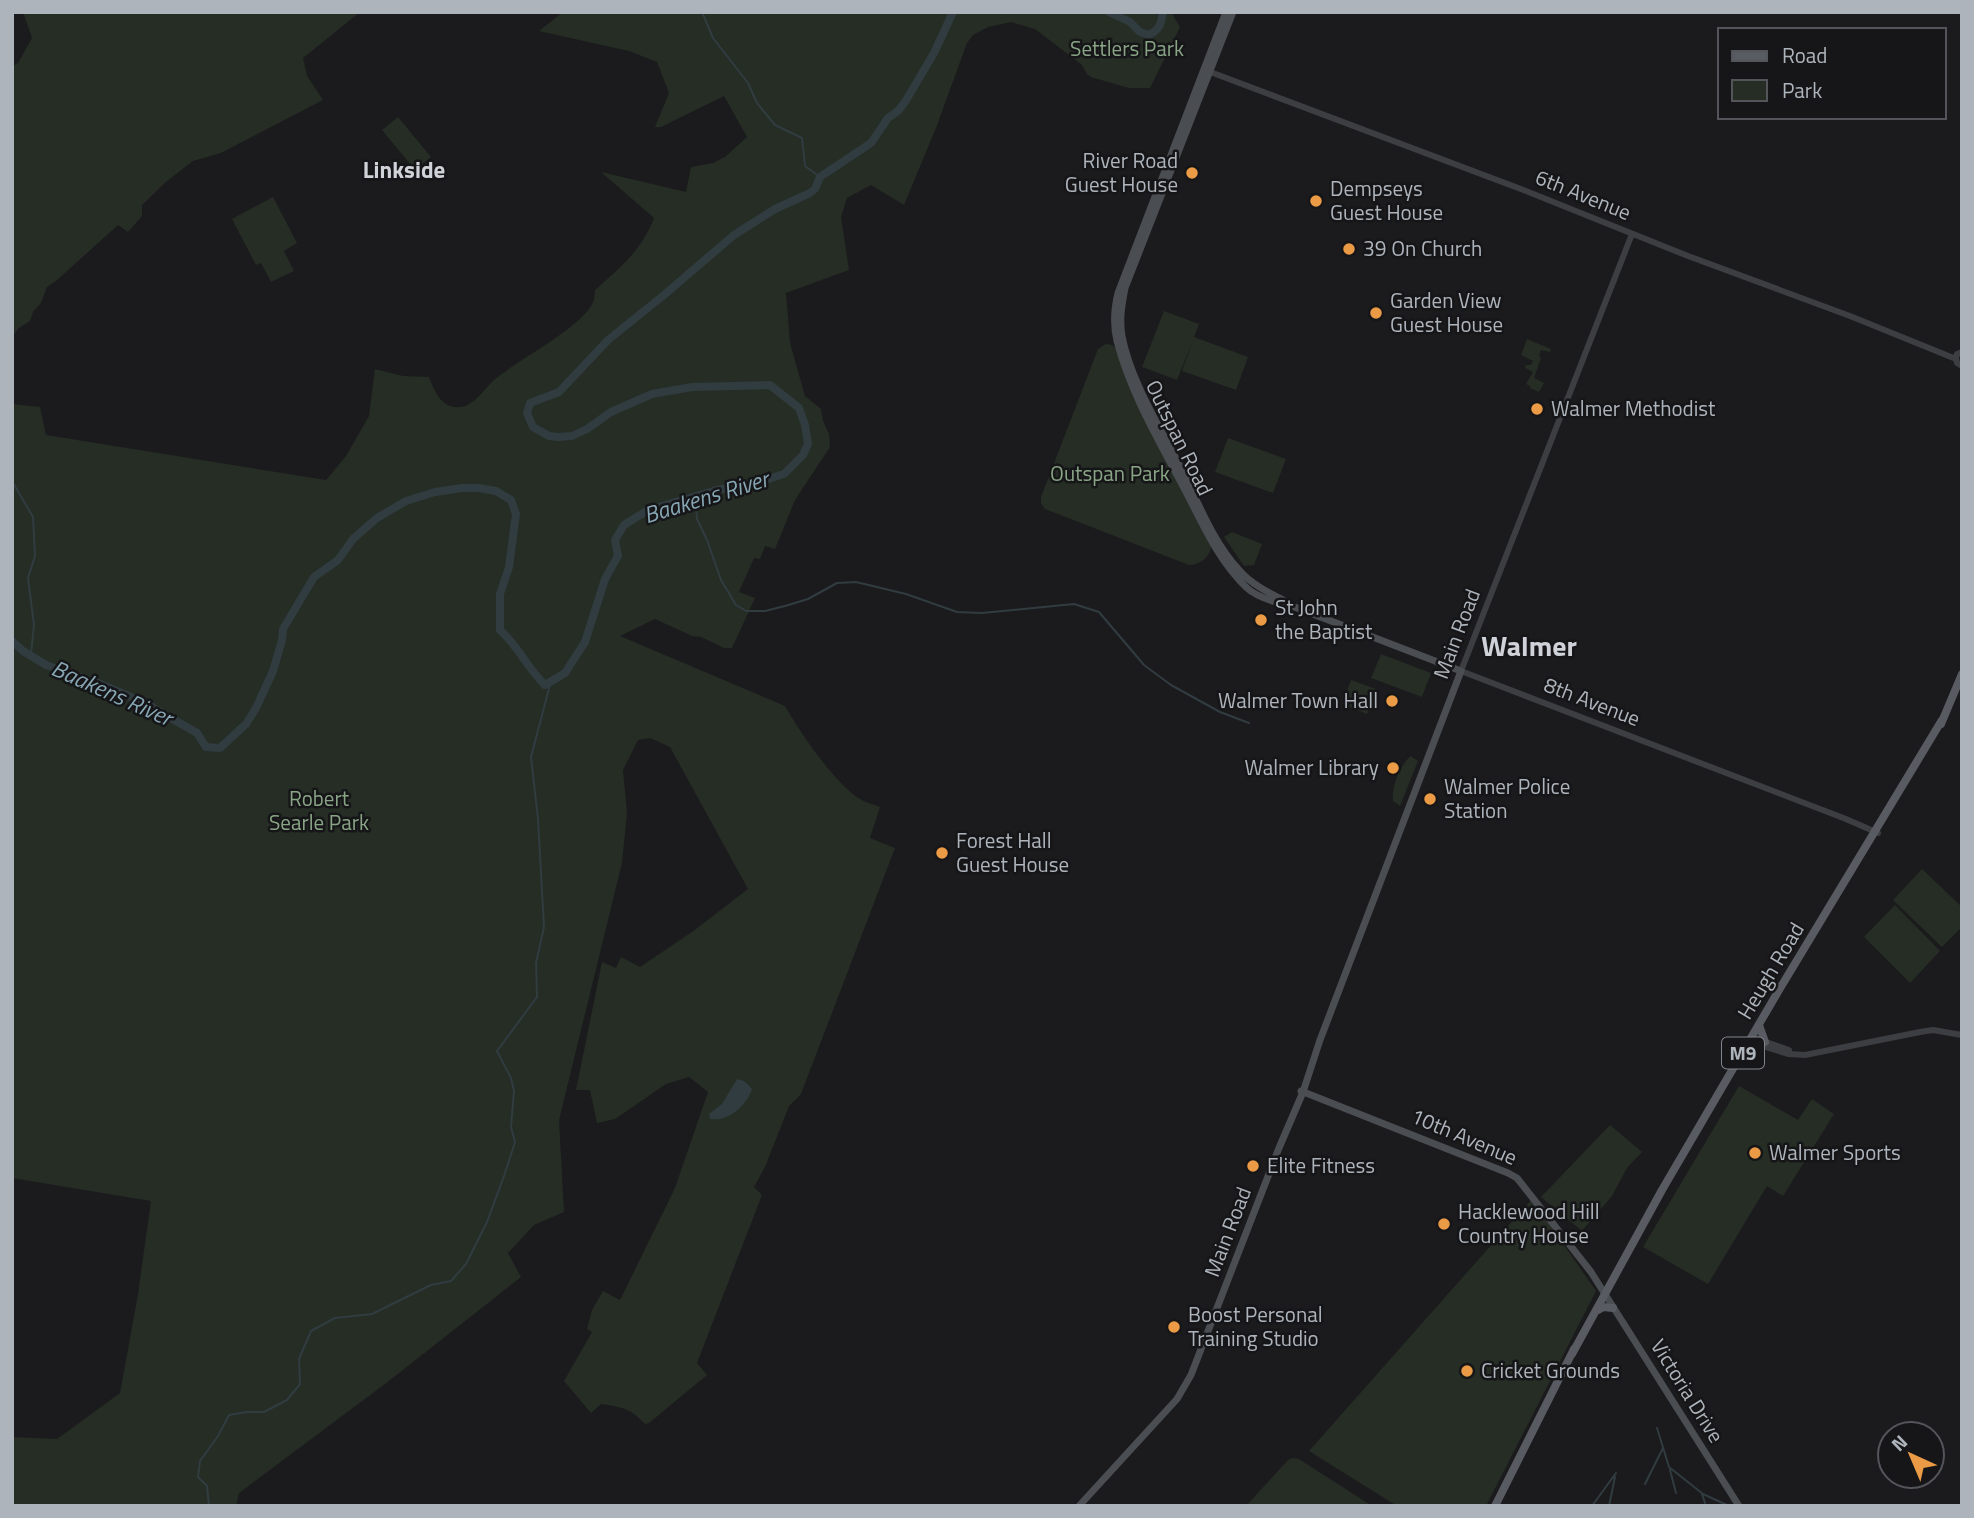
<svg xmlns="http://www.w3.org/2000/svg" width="1974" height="1518" viewBox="0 0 1974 1518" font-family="'Titillium Web',sans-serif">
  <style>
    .green { fill: #252d25 }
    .water { fill: #313c41 }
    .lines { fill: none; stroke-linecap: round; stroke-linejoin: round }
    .stream { stroke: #313c41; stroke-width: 2 }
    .river { stroke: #313c41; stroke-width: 8 }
    .tertiary { stroke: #3c3e42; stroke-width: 6 }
    .secondary { stroke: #4a4d52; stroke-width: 7 }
    .primary { stroke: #585b61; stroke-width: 8 }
    .poi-dot { fill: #eb9b45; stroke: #161618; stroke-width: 2.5 }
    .labels { text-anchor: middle; stroke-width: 5; stroke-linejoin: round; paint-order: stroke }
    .shield { fill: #161618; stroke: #80858b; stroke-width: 2 }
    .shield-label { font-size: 19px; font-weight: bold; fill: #aeb4bc }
    .park-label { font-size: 21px; fill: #89a586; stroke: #161618 }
    .poi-label { font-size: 21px; fill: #aeb4bc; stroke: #161618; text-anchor: start }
    .street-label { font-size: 21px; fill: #aeb4bc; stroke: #161618 }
    .neighbourhood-label { font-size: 23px; font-weight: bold; fill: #cfd2d8; stroke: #161618 }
    .water-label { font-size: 23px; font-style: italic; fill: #87a6b4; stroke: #161618 }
    .district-label { font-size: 28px; font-weight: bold; fill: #cfd2d8; stroke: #161618 }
  </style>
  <rect width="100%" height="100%" fill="#1b1b1d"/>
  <!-- green -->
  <path class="green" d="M23 12H360L303 58 307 76 323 100 221 153 193 161 167 181 142 205V216L128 232 118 225 56 281 47 287 41 303 33 312 30 321 19 328 12 337V66L18 63 32 38Z
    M563 12H1171L1180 27 1150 88H1129L1091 77 1087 74 1082 65 1035 29 1011 22 988 27 973 35 967 43 936 128 904 205 871 185 847 198 841 217 849 270 786 293 790 343 805 396 821 409 823 421 829 434 830 447 795 500 775 549 765 546 760 559 754 558 739 592 755 598 732 648H724L701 637 692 636 655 619 620 636 785 706C799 731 835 784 860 799 866 803 874 804 880 807L870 838 895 848 801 1094 789 1106 765 1167 754 1187 762 1195 697 1363 707 1375 649 1423 645 1424C631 1408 621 1407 601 1404L591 1413 564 1381 592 1332 587 1329 592 1310 603 1291 620 1300 675 1188 708 1092 689 1077 666 1084 615 1119 597 1123 590 1090H576L602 962 616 968 621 957 640 967 692 932 748 889 670 747 650 738 638 740 623 770 627 813 622 863 559 1120 564 1212 534 1225 508 1253 521 1277 385 1384 239 1493 236 1506H12V1437L57 1439 120 1393 138 1294 151 1201 12 1178V404L40 407 46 435 326 480 346 456 369 416 375 369 403 376 429 377C435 392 441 409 461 407 475 405 484 389 494 380 520 359 556 341 581 318 590 309 595 303 595 290 620 268 642 250 654 218L601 172 686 192 691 167 713 163 725 157 747 137 724 96 661 127H655L669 93 657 62 629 51 539 31Z
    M398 117 431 157 415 170 382 130Z
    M273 197 297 243 284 251 294 271 271 282 261 263 256 265 232 219Z
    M1164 311 1199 324 1194 337 1248 357 1236 390 1182 371 1193 340 1177 380 1142 367Z
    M1527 339 1551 349 1550 352 1541 350 1539 356 1541 358 1534 378 1544 383 1539 392 1530 388V386L1526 384 1533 372 1525 368 1526 365H1531L1533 361 1521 355Z
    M1106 344 1112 345 1116 348 1211 546C1211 557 1199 565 1189 565L1045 509 1041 503V497L1098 349Z
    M1228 438 1286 459 1273 493 1215 472Z
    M1232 532 1262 544 1254 565 1244 566 1224 537Z
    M1381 654 1431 673 1422 697 1371 678Z
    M1351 680 1376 689 1367 714 1342 704Z
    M1411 756 1418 761 1400 806 1393 801C1391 788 1400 764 1411 756Z
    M1922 869 1962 907V927L1942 947 1893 900Z
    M1895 905 1940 951 1910 983 1864 937Z
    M1739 1086 1798 1120 1812 1099 1834 1114 1783 1196 1767 1186 1708 1284 1643 1247Z
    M1610 1125 1642 1152 1627 1168 1612 1196 1582 1231 1541 1197Z
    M1532 1199 1596 1291 1486 1506H1397L1309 1451Z
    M1293 1458 1299 1459 1372 1506H1246L1288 1460Z"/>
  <!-- water -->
  <path class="water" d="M737 1079 744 1081 752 1089C747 1105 729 1122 710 1119L709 1114 722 1104Z"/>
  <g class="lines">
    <!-- stream -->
    <path class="stream" d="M702 12 713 38 748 83 757 103 775 125 802 138 805 166 820 177
      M12 481 33 517 35 556 28 578 34 625 31 654
      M698 495 696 508 697 519 707 540 721 580 736 605 746 611H765L785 606 808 599 837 583 856 582 906 594 957 612 982 613 1074 604 1099 612 1144 665 1171 685 1220 712 1249 723
      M1657 1428 1669 1467 1703 1494 1729 1506
      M1670 1470 1676 1493
      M1645 1484 1663 1448
      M1702 1494 1705 1503
      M209 1506 207 1486 198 1477 200 1461 218 1436 229 1415 247 1412H264L287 1400 300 1384 299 1359 311 1331 335 1318 372 1314 431 1285 451 1281 466 1264 487 1222 504 1176 515 1142 511 1127 514 1091 511 1078 497 1051 537 997 536 963 544 927 538 819 531 757 551 681
      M1592 1506 1616 1473
      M1609 1506 1615 1477"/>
    <!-- river -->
    <path class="river" d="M1109 12 1130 22 1140 32 1149 35C1160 29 1161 24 1163 12
      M12 641 23 651 46 665 98 683 145 703 197 733 206 747 220 748 246 724 256 708 273 671 282 640 283 629 314 577 338 560 353 539 377 518 406 501 435 492 462 488H479L496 491 511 500 516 514 509 567 500 594V630C519 647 527 668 545 685L565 673 585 642 605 579 618 556 615 540 624 525 648 510 717 490 759 482 784 474 803 455 808 444 805 425 799 408 770 385 692 387 652 394 611 412 587 429 572 436 558 437 549 436 533 427 527 413 530 403 559 392 608 340 664 295 734 235 775 209 810 193 815 189 820 177 871 143 888 118 898 111 905 102 934 53 953 12"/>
    <!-- tertiary -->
    <path class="tertiary" d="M1205 70 1526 191 1688 256 1850 316 1956 359
      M1632 234 1461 671 1846 819 1878 833
      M1962 352 1957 354 1956 358 1957 363 1962 366
      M1752 1037 1789 1050
      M1750 1042 1788 1054 1805 1055 1920 1032 1933 1030 1962 1035"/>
    <!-- secondary -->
    <path class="secondary" d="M1233 12 1125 288C1122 304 1119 319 1122 336 1131 383 1162 430 1183 472 1199 505 1214 543 1239 570 1250 583 1267 592 1283 600
      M1301 1091 1508 1173 1517 1178 1591 1272 1739 1506
      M1079 1506 1177 1399 1191 1375 1279 1148 1303 1092 1320 1040 1461 671 1292 606C1277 603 1258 598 1247 588 1218 561 1202 522 1184 488 1159 441 1130 392 1117 341 1113 324 1114 309 1118 293L1226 12"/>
    <!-- primary -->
    <path class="primary" d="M1941 724 1962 674
      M1759 1025 1765 1042
      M1598 1310 1603 1307 1613 1308
      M1572 1354 1662 1190 1779 990 1942 720
      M1495 1506 1574 1349"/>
  </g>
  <!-- markers -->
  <g class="poi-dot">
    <circle cx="1192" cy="173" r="7"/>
    <circle cx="1316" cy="201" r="7"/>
    <circle cx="1349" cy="249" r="7"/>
    <circle cx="1376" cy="313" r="7"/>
    <circle cx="1537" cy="409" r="7"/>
    <circle cx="1261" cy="620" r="7"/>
    <circle cx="1392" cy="701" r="7"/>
    <circle cx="1393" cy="768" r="7"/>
    <circle cx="1430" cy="799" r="7"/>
    <circle cx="942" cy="853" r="7"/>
    <circle cx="1755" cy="1153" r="7"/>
    <circle cx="1253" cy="1166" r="7"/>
    <circle cx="1444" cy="1224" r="7"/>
    <circle cx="1174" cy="1327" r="7"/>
    <circle cx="1467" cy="1371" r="7"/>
  </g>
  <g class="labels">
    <!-- shield labels -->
    <rect class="shield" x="1722" y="1037.5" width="42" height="31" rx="5"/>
    <g class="shield-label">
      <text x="1743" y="1060">M9</text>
    </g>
    <!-- park labels -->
    <g class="park-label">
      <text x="1127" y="56">Settlers Park</text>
      <text x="1110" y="481">Outspan Park</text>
      <text x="319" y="806">Robert<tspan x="319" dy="24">Searle Park</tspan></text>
    </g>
    <!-- poi labels -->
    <g class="poi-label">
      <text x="1178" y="168" text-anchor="end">River Road<tspan x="1178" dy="24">Guest House</tspan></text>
      <text x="1330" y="196">Dempseys<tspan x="1330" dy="24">Guest House</tspan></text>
      <text x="1363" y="256">39 On Church</text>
      <text x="1390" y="308">Garden View<tspan x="1390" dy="24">Guest House</tspan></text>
      <text x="1551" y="416">Walmer Methodist</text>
      <text x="1275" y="615">St John<tspan x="1275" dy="24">the Baptist</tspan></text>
      <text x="1378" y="708" text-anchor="end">Walmer Town Hall</text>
      <text x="1379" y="775" text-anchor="end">Walmer Library</text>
      <text x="1444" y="794">Walmer Police<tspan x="1444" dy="24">Station</tspan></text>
      <text x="956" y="848">Forest Hall<tspan x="956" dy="24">Guest House</tspan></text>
      <text x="1769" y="1160">Walmer Sports</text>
      <text x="1267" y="1173">Elite Fitness</text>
      <text x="1458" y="1219">Hacklewood Hill<tspan x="1458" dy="24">Country House</tspan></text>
      <text x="1188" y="1322">Boost Personal<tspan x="1188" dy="24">Training Studio</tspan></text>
      <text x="1481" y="1378">Cricket Grounds</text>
    </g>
    <!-- street labels -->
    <g class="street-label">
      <text transform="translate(1583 195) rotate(22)" y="7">6th Avenue</text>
      <text transform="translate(1179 438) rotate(64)" y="7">Outspan Road</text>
      <text transform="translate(1457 634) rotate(-69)" y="7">Main Road</text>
      <text transform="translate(1592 702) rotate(21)" y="7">8th Avenue</text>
      <text transform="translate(1771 971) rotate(-59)" y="7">Heugh Road</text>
      <text transform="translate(1464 1137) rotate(23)" y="7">10th Avenue</text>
      <text transform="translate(1228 1232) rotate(-69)" y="7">Main Road</text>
      <text transform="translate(1687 1391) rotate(58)" y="7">Victoria Drive</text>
    </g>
    <!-- neighbourhood labels -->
    <g class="neighbourhood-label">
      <text x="404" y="178">Linkside</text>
    </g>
    <!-- water labels -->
    <g class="water-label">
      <text transform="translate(706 497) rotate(-17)" y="8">Baakens River</text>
      <text transform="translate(112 693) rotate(24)" y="8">Baakens River</text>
    </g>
    <!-- district labels -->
    <g class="district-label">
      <text x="1529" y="656">Walmer</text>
    </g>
  </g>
  <!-- border -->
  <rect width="1974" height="1518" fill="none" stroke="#aeb4bc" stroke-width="28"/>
  <!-- legend -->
  <rect x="1718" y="28" width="228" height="91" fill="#161618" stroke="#53555a" stroke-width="2"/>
  <rect x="1732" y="51" width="35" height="10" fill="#585b61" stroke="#53555a" stroke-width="2"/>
  <text x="1782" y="63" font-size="21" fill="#aeb4bc">Road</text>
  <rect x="1732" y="80" width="35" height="21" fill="#252d25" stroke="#53555a" stroke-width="2"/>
  <text x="1782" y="98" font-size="21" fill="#aeb4bc">Park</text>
  <!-- north arrow -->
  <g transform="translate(1911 1455) rotate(316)"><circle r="33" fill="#161618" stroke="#53555a" stroke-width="2"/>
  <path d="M0-5L12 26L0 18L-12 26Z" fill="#eb9b45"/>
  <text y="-10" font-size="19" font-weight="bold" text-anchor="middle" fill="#aeb4bc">N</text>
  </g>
</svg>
